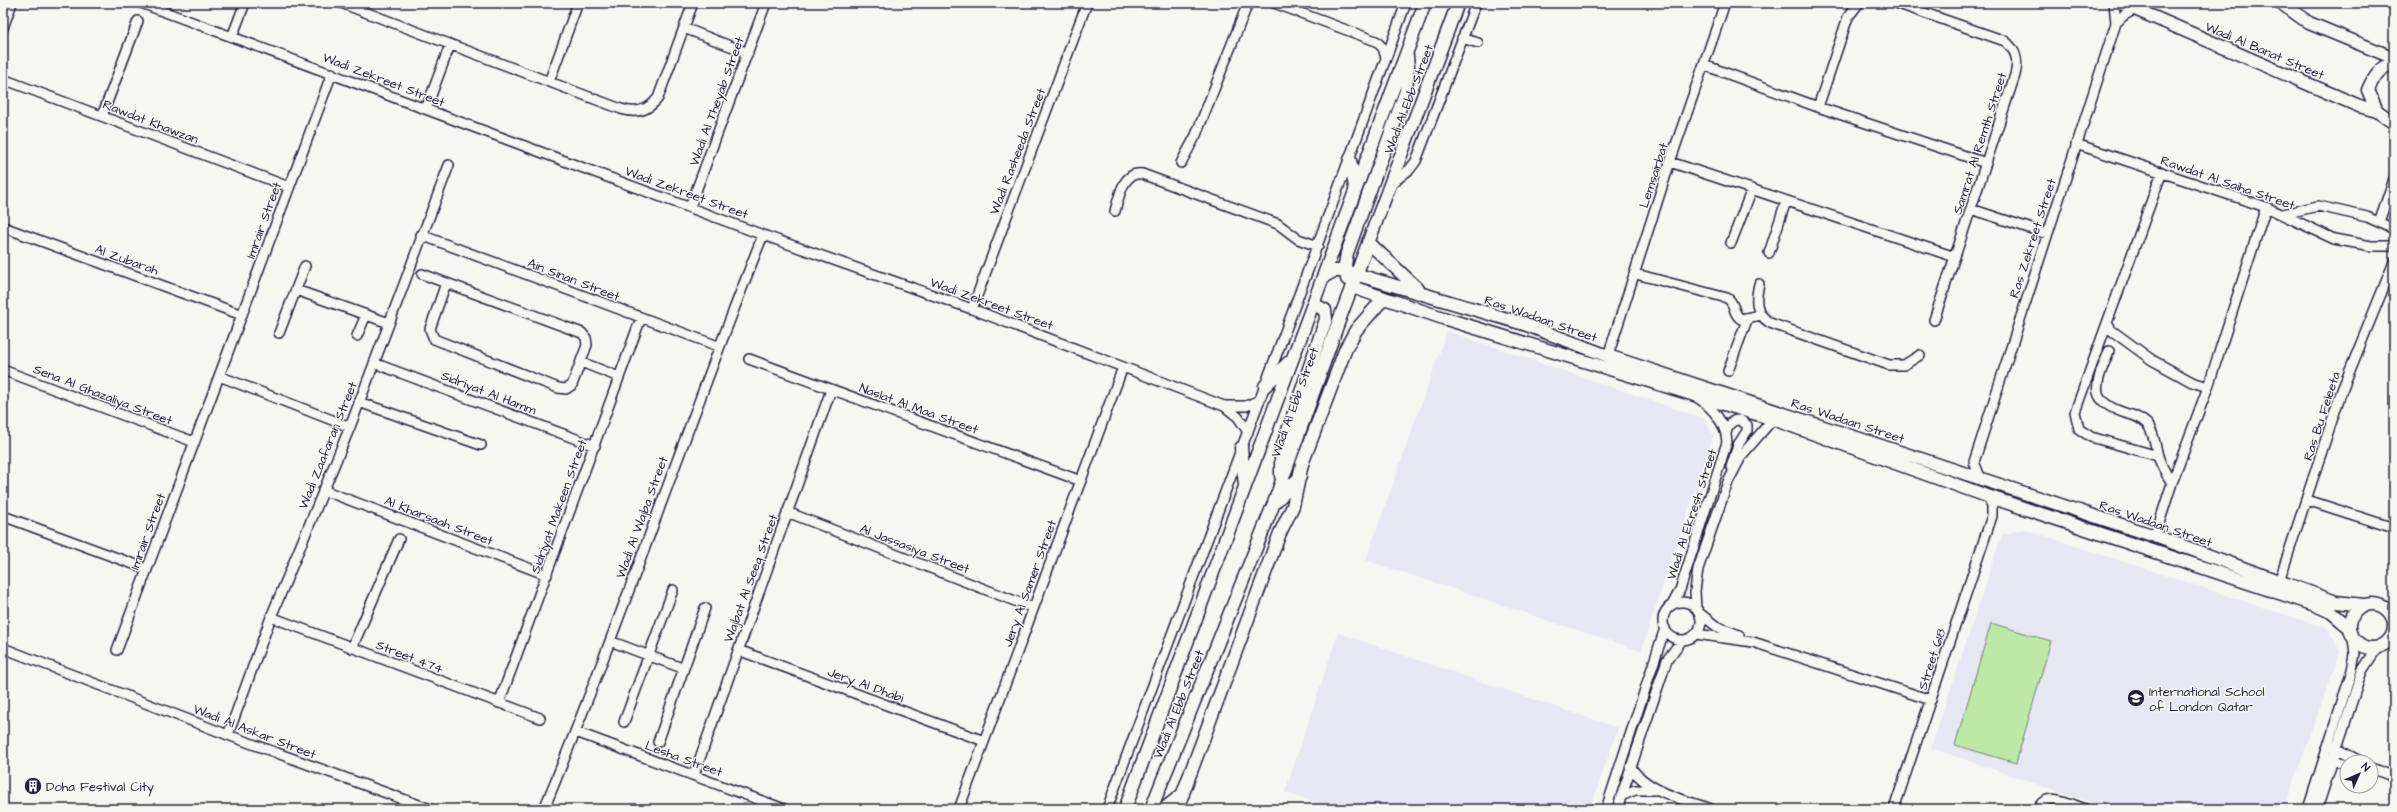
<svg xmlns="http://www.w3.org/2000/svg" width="2397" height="812" viewBox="0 0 2397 812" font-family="'Architects Daughter',sans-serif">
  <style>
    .built { fill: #e7e6f3 }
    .green { fill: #bde8a5; stroke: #708570 }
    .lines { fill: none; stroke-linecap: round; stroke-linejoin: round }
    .street-casing { stroke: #22223b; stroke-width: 12 }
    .secondary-casing { stroke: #22223b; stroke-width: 15 }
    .street { stroke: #f6f6f2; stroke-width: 9 }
    .secondary { stroke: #f6f6f2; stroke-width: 12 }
    .labels { text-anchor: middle; stroke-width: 3; stroke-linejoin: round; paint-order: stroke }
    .street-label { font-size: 13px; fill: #22223b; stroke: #f6f6f2 }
    .poi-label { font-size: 13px; fill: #22223b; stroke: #f6f6f2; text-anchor: start }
  </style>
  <rect width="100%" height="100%" fill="#f6f6f2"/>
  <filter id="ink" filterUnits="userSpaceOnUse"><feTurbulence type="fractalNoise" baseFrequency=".025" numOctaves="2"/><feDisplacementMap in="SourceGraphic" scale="8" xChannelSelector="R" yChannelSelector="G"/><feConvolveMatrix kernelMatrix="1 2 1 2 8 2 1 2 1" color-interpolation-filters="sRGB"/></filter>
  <g filter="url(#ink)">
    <!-- built -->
    <path class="built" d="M1447 331 1705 419 1713 436 1641 651 1366 560Z
      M2023 529 2329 629 2340 652 2284 809H2111L1931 748 2002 535Z
      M1338 633 1618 728 1590 809H1335L1285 792Z"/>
    <!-- green -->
    <path class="green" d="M1991 623 2051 641 2016 763 1955 745Z"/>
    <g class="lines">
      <defs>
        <path id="street" d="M141 3 763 235 972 309 1123 367 1224 406 1238 417 1248 432
          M341 3 621 109C636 114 648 111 658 98L693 3
          M1274 3 1376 41 1383 48 1386 58
          M1896 3 2005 41C2016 50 2019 60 2015 75L1934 320
          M2116 23 2123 16 2135 9
          M3 28 12 3
          M684 28 748 53
          M232 37 245 3
          M1462 38 1478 43
          M1704 65 1818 107 1986 163
          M3 79 289 187
          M549 82 578 3
          M1818 107 1848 17 1859 3
          M426 109 450 45
          M102 116 138 21
          M2076 144 2266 207 2334 239 2371 246H2394
          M1670 162 1955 257
          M1181 163 1196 135 1248 3
          M2162 172 2107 323 2111 330 2152 360 2192 382 2208 387
          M1391 184 1410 169 1416 161 1476 3
          M690 207 766 3
          M1971 209 2047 234
          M1115 211C1119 197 1123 171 1142 174L1278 224 1298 239 1318 246
          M2283 214 2318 206 2367 217 2394 229
          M2379 222 2394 179
          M3 227 242 315
          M421 235 718 346
          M1731 243 1752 189
          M1769 253 1786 201
          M422 274 582 333 586 338 587 345 572 385 566 389 558 388 434 339 430 329 446 283
          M1636 274 1727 298C1736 303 1732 314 1741 319L1761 315
          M1759 284C1755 301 1755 313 1770 323L1889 365H1904L1920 355
          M296 290 389 323
          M972 309 1087 3
          M2107 323 2075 412 2079 429 2091 437 2158 456
          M279 333 305 266
          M357 336 366 315
          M2109 351C2097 383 2085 400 2125 413 2133 415 2141 418 2147 424 2154 432 2155 445 2158 456 2161 466 2166 474 2172 483L2155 536
          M1608 356 1670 162 1725 3
          M749 359 1081 481
          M581 362 619 377
          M374 363 595 446
          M3 370 194 442
          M1728 371 1747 320
          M219 376 350 427
          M359 402 481 445
          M1225 406H1246L1260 400
          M1726 434C1727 426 1731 419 1740 420L1747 425V431L1738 445 1731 467
          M1981 479 1974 462 2116 23 2114 3
          M2172 483 2208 387 2266 207
          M323 490 547 575
          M2307 500 2394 528
          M787 512 1033 608
          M3 516 147 569
          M2279 582 2342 390 2394 262
          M1663 621a19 19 0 1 1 38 0a19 19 0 1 1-38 0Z
          M1672 605 1680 590 1727 442C1726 424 1713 408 1698 398
          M1696 609 1695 591 1698 569 1728 482 1742 455 1773 419
          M1698 612 1716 626 1739 635
          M271 617 540 718
          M1696 634 1753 642 1931 700
          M610 641 682 668
          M3 648 228 735 430 809
          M352 648 399 539
          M117 650 332 73
          M738 650 984 741
          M499 703 641 318
          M624 722 673 590
          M576 732 784 809
          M228 735 271 617 350 427 449 165
          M658 742 705 608
          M2333 747 2362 762
          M2328 759 2347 764
          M1630 767C1650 793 1682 799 1711 809
          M2371 768 2394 777
          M694 775 831 390
          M1621 796 1635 790H1655
          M544 809C622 620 687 425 763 235
          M959 809 1123 367
          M1107 809C1206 540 1309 273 1406 3
          M1606 809 1665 628
          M1617 809 1667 660 1682 640
          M1894 809 1992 516V505L1987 496
          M2038 809C2046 790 2071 804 2085 809
          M2308 809 2352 670 2355 654 2353 639
          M2317 809 2362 671 2377 648"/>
        <path id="secondary" d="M2121 3 2359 106 2377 111
          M2281 3 2309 23 2394 58
          M2394 63C2379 68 2374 76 2368 90L2377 111 2394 123
          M1350 160 1355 187
          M1368 242 1418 289
          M1323 277 1334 271H1345L1524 324 1608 356 2155 536 2336 602 2364 605
          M1347 279 1345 265 1347 253 1406 91 1408 67 1407 56
          M1352 287 1443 318 1773 419 1987 496 2315 605 2331 612 2350 628
          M1265 386 1289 362
          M1241 448 1245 485
          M1281 476V451L1326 319 1325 310 1313 304
          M1275 502 1300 477
          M2350 626a22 22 0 1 1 44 0a22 22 0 1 1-44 0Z
          M1125 809 1425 3
          M1151 809 1274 503 1337 326 1458 3
          M1164 809 1183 794
          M1177 809 1280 533 1293 506 1302 464 1346 348 1356 330 1384 298"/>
      </defs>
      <!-- street casing -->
      <use href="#street" class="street-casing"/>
      <!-- secondary casing -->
      <use href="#secondary" class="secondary-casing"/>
      <!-- street -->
      <use href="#street" class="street"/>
      <!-- secondary -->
      <use href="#secondary" class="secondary"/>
    </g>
  </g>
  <!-- icons -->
  <defs>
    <symbol id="school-disc" viewBox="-11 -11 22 22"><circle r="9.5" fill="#22223b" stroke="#f6f6f2"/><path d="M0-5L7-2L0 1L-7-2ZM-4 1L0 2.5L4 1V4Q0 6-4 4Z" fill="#fff"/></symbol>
    <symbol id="building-disc" viewBox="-11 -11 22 22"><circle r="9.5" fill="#22223b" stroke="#f6f6f2"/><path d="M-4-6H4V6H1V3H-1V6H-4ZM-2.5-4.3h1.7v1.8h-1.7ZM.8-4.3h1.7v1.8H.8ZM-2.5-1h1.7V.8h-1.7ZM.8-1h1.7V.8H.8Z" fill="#fff"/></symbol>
  </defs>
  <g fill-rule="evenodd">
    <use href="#school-disc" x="2126" y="688" width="20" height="20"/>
    <use href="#building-disc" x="23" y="776" width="20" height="20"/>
  </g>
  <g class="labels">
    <!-- street labels -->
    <g class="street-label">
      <text transform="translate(2265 50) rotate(23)" y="5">Wadi Al Banat Street</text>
      <text transform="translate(384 79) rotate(21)" y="5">Wadi Zekreet Street</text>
      <text transform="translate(1408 99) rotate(-69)" y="5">Wadi Al Ebb Street</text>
      <text transform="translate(716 101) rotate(-70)" y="5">Wadi Al Theyab Street</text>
      <text transform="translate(151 121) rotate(21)" y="5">Rawdat Khawzan</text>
      <text transform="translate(1979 143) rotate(-72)" y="5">Samrat Al Remth Street</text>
      <text transform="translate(1017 151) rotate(-69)" y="5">Wadi Rasheeda Street</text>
      <text transform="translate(1653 175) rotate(-72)" y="5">Lemsairbat</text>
      <text transform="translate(2228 182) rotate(19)" y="5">Rawdat Al Saiha Street</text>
      <text transform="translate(687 192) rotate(20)" y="5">Wadi Zekreet Street</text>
      <text transform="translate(263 220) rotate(-70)" y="5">Imrair Street</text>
      <text transform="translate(2032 238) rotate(-72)" y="5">Ras Zekreet Street</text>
      <text transform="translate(127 259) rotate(20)" y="5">Al Zubarah</text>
      <text transform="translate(574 279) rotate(21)" y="5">Ain Sinan Street</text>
      <text transform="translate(992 303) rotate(20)" y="5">Wadi Zekreet Street</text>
      <text transform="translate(1541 318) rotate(19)" y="5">Ras Wadaan Street</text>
      <text transform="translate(489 392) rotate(21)" y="5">Sidriyat Al Hamm</text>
      <text transform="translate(103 394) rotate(21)" y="5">Sena Al Ghazaliya Street</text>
      <text transform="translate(1294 402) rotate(-70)" y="5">Wadi Al Ebb Street</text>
      <text transform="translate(919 408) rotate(20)" y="5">Naslat Al Maa Street</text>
      <text transform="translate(2321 416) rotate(-72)" y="5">Ras Bu Feleeta</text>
      <text transform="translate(1848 420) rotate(18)" y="5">Ras Wadaan Street</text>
      <text transform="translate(327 445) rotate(-68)" y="5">Wadi Zaafaran Street</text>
      <text transform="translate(558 506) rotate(-70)" y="5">Sidriyat Makeen Street</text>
      <text transform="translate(1691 514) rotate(-72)" y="5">Wadi Al Ekresh Street</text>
      <text transform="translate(641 517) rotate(-70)" y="5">Wadi Al Wajba Street</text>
      <text transform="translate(439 520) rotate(21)" y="5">Al Kharsaah Street</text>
      <text transform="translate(2156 523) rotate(19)" y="5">Ras Wadaan Street</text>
      <text transform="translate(147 531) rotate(-70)" y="5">Imrair Street</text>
      <text transform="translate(915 548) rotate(21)" y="5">Al Jassasiya Street</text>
      <text transform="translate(750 578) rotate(-70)" y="5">Wajbat Al Seeq Street</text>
      <text transform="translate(1029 583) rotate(-70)" y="5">Jery Al Samer Street</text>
      <text transform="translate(410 656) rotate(21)" y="5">Street 474</text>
      <text transform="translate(1931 659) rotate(-72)" y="5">Street 618</text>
      <text transform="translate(866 684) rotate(20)" y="5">Jery Al Dhabi</text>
      <text transform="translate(1178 704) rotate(-68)" y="5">Wadi Al Ebb Street</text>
      <text transform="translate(255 731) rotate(21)" y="5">Wadi Al Askar Street</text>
      <text transform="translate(684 758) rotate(20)" y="5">Lesha Street</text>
    </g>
    <!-- poi labels -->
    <g class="poi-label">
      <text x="2149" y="696">International School<tspan x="2149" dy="15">of London Qatar</tspan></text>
      <text x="46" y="791">Doha Festival City</text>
    </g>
  </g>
  <!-- margin -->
  <rect width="2397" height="812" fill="none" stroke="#f6f6f2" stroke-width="16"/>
  <rect x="8" y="8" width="2381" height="796" fill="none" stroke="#22223b" stroke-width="1.5" filter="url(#ink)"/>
  <!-- north arrow -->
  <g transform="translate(2359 774) rotate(45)"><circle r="19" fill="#f6f6f2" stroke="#a1a1a9"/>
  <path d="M0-3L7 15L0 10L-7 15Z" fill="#22223b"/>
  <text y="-6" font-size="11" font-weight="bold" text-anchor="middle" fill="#22223b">N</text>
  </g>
</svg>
